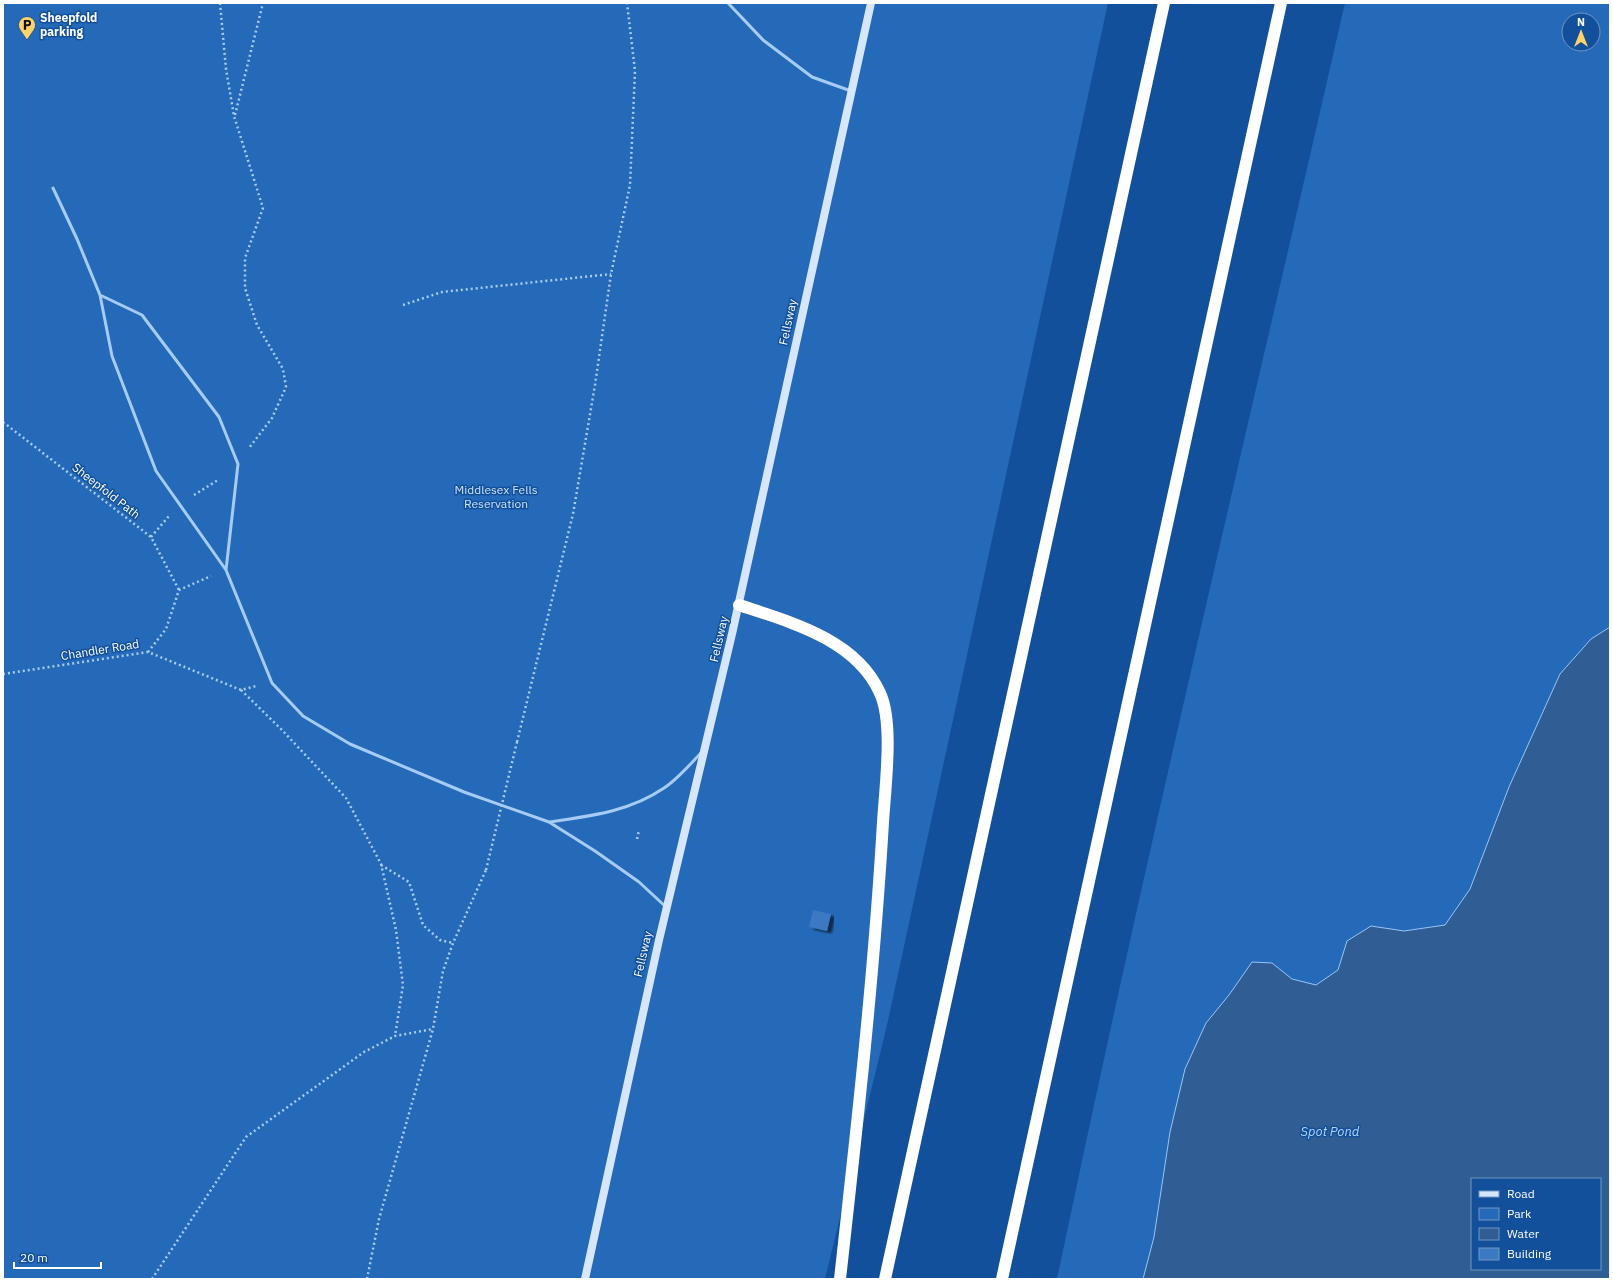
<svg xmlns="http://www.w3.org/2000/svg" width="1613" height="1282" viewBox="0 0 1613 1282" font-family="'IBM Plex Sans',sans-serif">
  <style>
    .green { fill: #256ab9; fill-rule: evenodd }
    .water { fill: #305d94; stroke: #98c6f7; fill-rule: evenodd }
    .building { fill: #3b79c2; filter: url(#shadow) }
    .lines { fill: none; stroke-linecap: round; stroke-linejoin: round }
    .path { stroke: #a6cbf4; stroke-width: 2.5; stroke-dasharray: 2 3; stroke-linecap: butt }
    .lane { stroke: #a6cbf4; stroke-width: 3 }
    .secondary { stroke: #d6e7fd; stroke-width: 8 }
    .highway { stroke: #fff; stroke-width: 12 }
    .path-bridge { stroke: #a6cbf4; stroke-width: 2.5; stroke-dasharray: 2 3; stroke-linecap: butt }
    .labels { text-anchor: middle; stroke-width: 3; stroke-linejoin: round; paint-order: stroke }
    .poi-label { font-size: 12px; font-weight: bold; fill: #fff; stroke: #12509b; text-anchor: start }
    .street-label { font-size: 12px; fill: #fff; stroke: #12509b }
    .park-label { font-size: 12px; fill: #cee4fe; stroke: #12509b }
    .water-label { font-size: 13px; font-style: italic; fill: #b2d5fa; stroke: #12509b }
  </style>
  <defs>
    <filter id="shadow"><feDropShadow dx="4.5" dy="2.5" stdDeviation="1" flood-color="#0009"/></filter>
  </defs>
  <rect width="100%" height="100%" fill="#12509b"/>
  <!-- green -->
  <path class="green" d="M3 3H1108L887 1025 825 1279H3Z
    M1345 3H1610V1279H1057C1146 852 1248 428 1345 3ZM1569 20H1593V44H1569ZM1472 1179H1600V1269H1472Z"/>
  <!-- water -->
  <path class="water" d="M1610 627V1279H1143L1154 1237 1170 1132 1185 1069 1206 1023 1229 995 1252 962 1272 963 1292 979 1316 985 1338 970 1347 941 1371 926 1404 931 1445 925 1470 889 1509 787 1560 674 1591 639ZM1472 1179H1600V1269H1472Z"/>
  <!-- building -->
  <path class="building" d="M813 910 831 914 827 931 809 927Z"/>
  <g class="lines">
    <!-- path -->
    <path class="path" d="M220 3 226 69 234 116 263 208 245 258V288L257 325 283 369 286 387 272 418 249 448
      M235 115 263 3
      M403 305 442 292 611 274
      M3 422 151 537 179 590
      M194 495 218 480
      M151 537 169 516
      M148 652 166 629 179 590 211 576
      M3 674 148 652 241 690 256 686
      M241 690 281 729 346 798 381 864 396 930 403 985 395 1036
      M517 742 573 514 595 385 611 274 630 185 635 71 627 3
      M637 839 639 830
      M381 865 409 882 423 925 440 940 453 943
      M152 1279 246 1137 364 1052 395 1036 433 1029
      M367 1279 379 1219 433 1029 443 971 453 943 486 870"/>
    <!-- lane -->
    <path class="lane" d="M728 3 763 40 812 77 851 91
      M53 188 77 239 100 295 112 356 156 471 226 570 272 683 303 716 350 744 464 792 549 822
      M100 295 142 315 219 417 238 464 226 570
      M666 907 639 882 595 851 549 822C589 816 629 812 664 788 678 779 690 764 702 752"/>
    <!-- secondary -->
    <path class="secondary" d="M585 1279 659 940 732 634 871 3"/>
    <!-- highway -->
    <path class="highway" d="M739 605C790 622 856 639 880 693 894 723 885 788 883 822 874 975 857 1127 840 1279
      M885 1279 1164 3
      M1002 1279 1281 3"/>
    <!-- path-bridge -->
    <path class="path-bridge" d="M486 870 517 742"/>
  </g>
  <!-- icons -->
  <defs>
    <symbol id="parking-pin" viewBox="-11 -11 22 30"><path d="M0 17L-7.5 6A9.5 9.5 0 1 1 7.5 6Z" fill="#ffd169" stroke="#12509b"/><path d="M-3.5-5.5H1a3.5 3.5 0 0 1 0 7H-1V5.5H-3.5ZM-1-3.4V-.6H.8a1.4 1.4 0 0 0 0-2.8Z" fill="#111"/></symbol>
  </defs>
  <g fill-rule="evenodd">
    <use href="#parking-pin" x="17" y="15" width="20" height="27"/>
  </g>
  <g class="labels">
    <!-- poi labels -->
    <g class="poi-label">
      <text x="40" y="22">Sheepfold<tspan x="40" dy="14">parking</tspan></text>
    </g>
    <!-- street labels -->
    <g class="street-label">
      <text transform="translate(788 322) rotate(-78)" y="4">Fellsway</text>
      <text transform="translate(106 491) rotate(38)" y="4">Sheepfold Path</text>
      <text transform="translate(719 639) rotate(-77)" y="4">Fellsway</text>
      <text transform="translate(100 650) rotate(-9)" y="4">Chandler Road</text>
      <text transform="translate(643 954) rotate(-77)" y="4">Fellsway</text>
    </g>
    <!-- park labels -->
    <g class="park-label">
      <text x="496" y="494">Middlesex Fells<tspan x="496" dy="14">Reservation</tspan></text>
    </g>
    <!-- water labels -->
    <g class="water-label">
      <text x="1330" y="1136">Spot Pond</text>
    </g>
  </g>
  <!-- border -->
  <rect width="1613" height="1282" fill="none" stroke="#ffffff" stroke-width="8"/>
  <!-- legend -->
  <rect x="1471" y="1178" width="130" height="92" fill="#12509b" stroke="#7196c3"/>
  <rect x="1479" y="1191" width="20" height="6" fill="#d6e7fd" stroke="#7196c3"/>
  <text x="1507" y="1198" font-size="12" fill="#ffffff">Road</text>
  <rect x="1479" y="1208" width="20" height="12" fill="#256ab9" stroke="#7196c3"/>
  <text x="1507" y="1218" font-size="12" fill="#ffffff">Park</text>
  <rect x="1479" y="1228" width="20" height="12" fill="#305d94" stroke="#7196c3"/>
  <text x="1507" y="1238" font-size="12" fill="#ffffff">Water</text>
  <rect x="1479" y="1248" width="20" height="12" fill="#3b79c2" stroke="#7196c3"/>
  <text x="1507" y="1258" font-size="12" fill="#ffffff">Building</text>
  <!-- north arrow -->
  <g transform="translate(1581 32)"><circle r="19" fill="#12509b" stroke="#7196c3"/>
  <path d="M0-3L7 15L0 10L-7 15Z" fill="#ffd169"/>
  <text y="-6" font-size="11" font-weight="bold" text-anchor="middle" fill="#ffffff">N</text>
  </g>
  <!-- scale -->
  <path d="M14 1262v6h87v-6" fill="none" stroke="#ffffff" stroke-width="2"/>
  <text x="20" y="1262" font-size="12" fill="#ffffff" stroke="#12509b" stroke-width="3" paint-order="stroke">20 m</text>
</svg>
